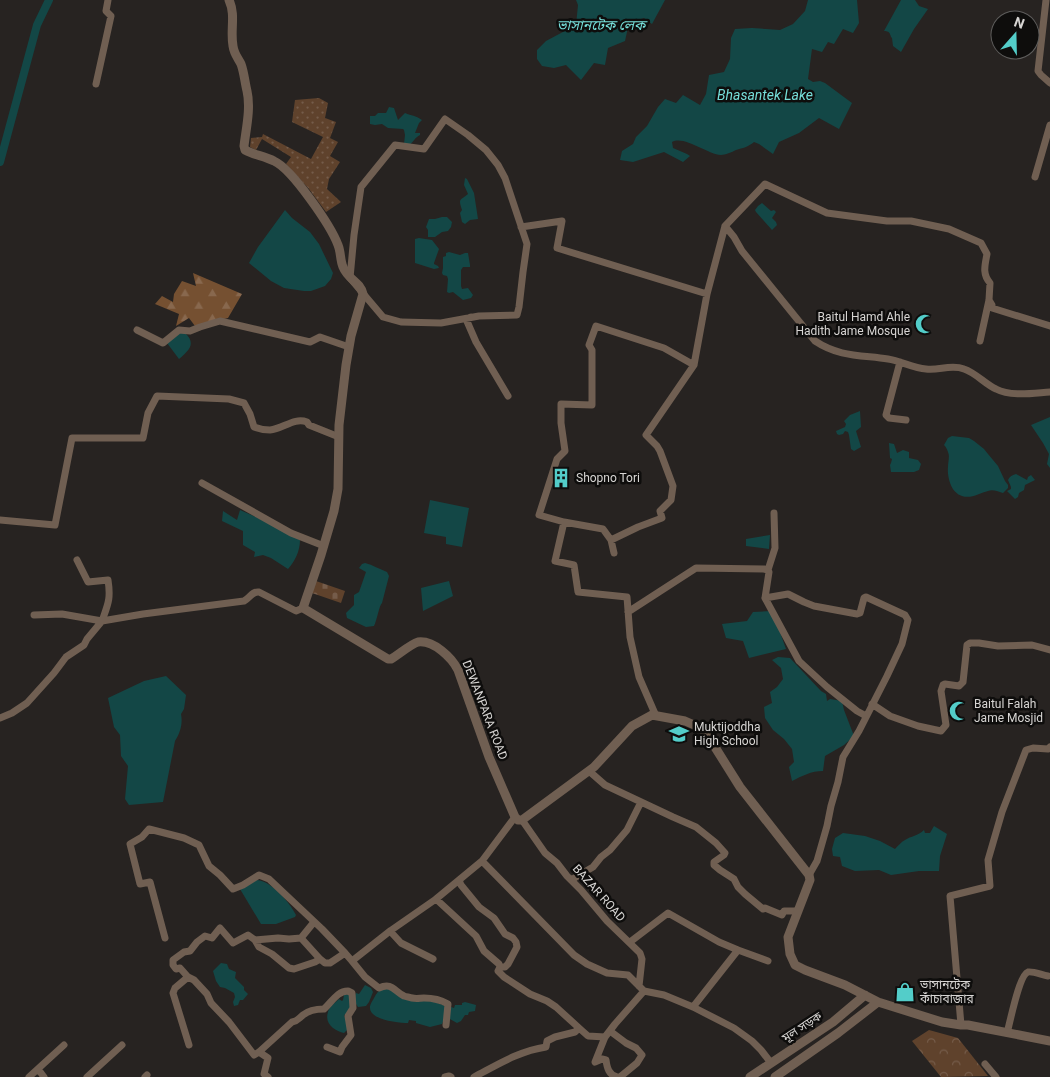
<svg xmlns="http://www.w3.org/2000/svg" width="1050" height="1077" viewBox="0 0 1050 1077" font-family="Roboto,'Noto Sans Bengali',sans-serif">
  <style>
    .forest { fill: url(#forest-firs) }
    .cemetery { fill: url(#cemetery-stones) }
    .park { fill: url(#park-crowns) }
    .garden { fill: url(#garden-dots) }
    .water { fill: #134746 }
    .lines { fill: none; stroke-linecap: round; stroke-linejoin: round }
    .canal { stroke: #134746; stroke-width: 8 }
    .minor { stroke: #705f52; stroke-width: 7 }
    .tertiary { stroke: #705f52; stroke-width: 9 }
    .labels { text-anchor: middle; stroke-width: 5; stroke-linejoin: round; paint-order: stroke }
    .poi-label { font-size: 12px; fill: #d7d5d3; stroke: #0e0d0c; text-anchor: start }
    .street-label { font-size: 12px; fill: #d7d5d3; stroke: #0e0d0c }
    .water-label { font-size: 14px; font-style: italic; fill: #76ded9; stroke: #0e0d0c }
  </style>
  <defs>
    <pattern id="forest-firs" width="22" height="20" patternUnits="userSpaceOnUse" patternTransform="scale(1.25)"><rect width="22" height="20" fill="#755031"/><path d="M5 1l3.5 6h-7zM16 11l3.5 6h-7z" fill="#88684e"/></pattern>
    <pattern id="cemetery-stones" width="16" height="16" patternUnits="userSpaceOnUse" patternTransform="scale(1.25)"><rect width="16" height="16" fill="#5f422c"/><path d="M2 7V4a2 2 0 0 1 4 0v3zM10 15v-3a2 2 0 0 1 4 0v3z" fill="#755c4a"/></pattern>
    <pattern id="park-crowns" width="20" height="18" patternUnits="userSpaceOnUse" patternTransform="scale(1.25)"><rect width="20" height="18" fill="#5f422c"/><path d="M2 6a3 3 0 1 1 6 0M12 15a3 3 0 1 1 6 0" fill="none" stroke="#755c4a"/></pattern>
    <pattern id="garden-dots" width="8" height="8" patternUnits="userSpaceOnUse" patternTransform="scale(1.25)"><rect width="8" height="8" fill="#5f422c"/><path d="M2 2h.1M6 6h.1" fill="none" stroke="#755c4a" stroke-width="1.8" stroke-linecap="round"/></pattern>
  </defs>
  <rect width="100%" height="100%" fill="#272321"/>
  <!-- forest -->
  <path class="forest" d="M193 273 242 294 228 318 195 326 189 318 176 326 179 314 155 304 162 296 173 302 174 294 182 281 196 286Z"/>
  <!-- cemetery -->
  <path class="cemetery" d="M316 581 345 591 341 603 312 593Z"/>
  <!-- park -->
  <path class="park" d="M929 1030 958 1038 988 1076 941 1077 912 1041Z"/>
  <!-- garden -->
  <path class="garden" d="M319 98 328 103 325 118 336 122 330 138 338 142 330 156 340 162 329 179 327 189 341 202 326 212 309 189 286 164 291 157 262 139 256 150 250 147 251 138 262 137 263 134 311 159 323 137 292 122 295 100Z"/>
  <!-- water -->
  <path class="water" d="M576 0H665L652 24 644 18 629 23 625 41 608 48 605 65 594 63 581 80 566 65 554 68 542 66 537 59V50L546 41 576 25 578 5Z
    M808 0H857L859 23 853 33 843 29 834 44 828 42 822 52 812 49 808 79 813 82 820 81 825 83 852 103 839 129 819 118 799 133 779 142 773 154 759 144 754 142C748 147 743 148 736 150 732 152 725 155 721 155 707 154 684 135 672 142L673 148 687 154 690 156 683 162 664 152 633 162 620 160 622 151 633 144 636 137 647 126 658 107 665 99 676 103 683 95 700 105 706 94 709 75 724 72 730 59 731 38 735 29 752 28 780 30 793 24 805 11Z
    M901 0H915L919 6 928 9 914 29 901 52 893 46 892 38 891 37C890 33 889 31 884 31Z
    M389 107 394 108 398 120 405 113C412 116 415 115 422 120L419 123 415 133H420V135C415 137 413 143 408 146L404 144 405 135 404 130 403 129 388 128 382 124 375 125 370 124V116H375L378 113H386Z
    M465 178 467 179 474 193 478 219 470 220 465 224 462 222 460 213 462 210C458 198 460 201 468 194L464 185Z
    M762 203 771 211 774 210 776 212 772 218 776 222 777 225 772 230 756 212 755 210 758 206Z
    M285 210 292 218 310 232 319 244 333 273 331 279 325 286 311 291H304L284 288 271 281 249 263 258 247Z
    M442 217H447L452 222 451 227 448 231 442 232 435 237H428V230L426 227 429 219H435Z
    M419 238 432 240 439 249 434 263V264L438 266 439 268 434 269 415 263V239Z
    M449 252 460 255 465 253H468L470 265V267H463L461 270V286L462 289 468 288 473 295 471 298 463 300 453 292 449 293 447 292 448 279 447 276 443 275 442 273 443 268V257L446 256V253Z
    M180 333H185C197 344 188 351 179 359L167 343Z
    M860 411 861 427 856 431 861 447 854 451 851 449 849 435 848 432 845 431 843 434 839 435 837 434 836 431 845 427 846 424 844 421 850 415Z
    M1050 417V468L1047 464 1049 454 1043 443 1031 425Z
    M952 436 969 438 974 441 984 449 988 454 998 466 1005 481 1008 485V488L1003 493C999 492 993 489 988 491 980 493 971 499 962 496 951 493 947 477 948 467 948 462 950 456 948 452 947 449 946 447 944 445L948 438Z
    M889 443 894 444 897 453 903 450 909 452V458L918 460 921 464 919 470 914 472H891L890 465 891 463 892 459 890 458Z
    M1016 474 1027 480 1028 477 1031 475 1035 480 1025 485 1024 490 1019 493 1018 497 1015 499 1007 491 1011 489V487L1008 480C1009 477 1012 475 1016 474Z
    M430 500 469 508 462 547 446 544V537L424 533Z
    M240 510 256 517 300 540C300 551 295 561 288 569L271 558 263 555 254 557 255 552 243 545V531L222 521 223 511 237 520Z
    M770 535 769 549 746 546V539Z
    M365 563C373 565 379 569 387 572L389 576 382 603C379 606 377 620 374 626L366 627 347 618 346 613 354 605V595L359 592 366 572 359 568 362 564Z
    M449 581 453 596 423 611 421 588Z
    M771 611 777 624 786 649 749 658 743 641 726 638 722 624 747 621 753 612Z
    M778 657 790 658 821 691 826 694 827 701 830 699 842 701 844 710 854 736 844 745 825 756 823 771C811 771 802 776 792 781L789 767 794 762 792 749 784 739 773 730 765 718 764 707 772 703 770 692 777 687 783 679 781 668 772 660Z
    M166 676 186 695 184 709 181 714C183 724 180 733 175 741L163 802 129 805 125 799 128 766 121 756 120 735 114 727 108 698 144 681Z
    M934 826 947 834 940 856 939 871H919L891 875 879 870 855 871 842 866 840 857 833 856 832 849 835 838 843 833 865 836 880 841 895 849C898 846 901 842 905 840 911 836 918 836 924 830L925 833H930Z
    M257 880C273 882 289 902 296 915L295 917 276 924H261L240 889Z
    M221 963 227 964 229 969 236 972 235 978 244 987V990L248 994 243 1000H240L238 1005 234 1006 233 1002 235 997 234 993 225 988 220 987 216 981 213 971Z
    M365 985 371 988 373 992 369 1002 366 1006 358 1007 353 999 356 993 359 994Z
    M388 988 416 1002C427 999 437 1002 447 1007L446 1014 442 1024 430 1027 416 1023V1021L409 1020 408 1023C399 1023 369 1020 370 1007 370 1005 372 1001 373 1000 378 991 378 990 388 988Z
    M349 994 352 1004 347 1014 344 1015 349 1028 344 1033C335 1031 324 1024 328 1012 329 1007 335 1003 339 999L342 1001 343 1000 344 995Z
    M465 1002 476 1005 475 1011 469 1012 468 1015H465L461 1021 457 1023 448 1018 451 1007 454 1008 455 1005H462V1003Z"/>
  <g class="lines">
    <!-- canal -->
    <path class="canal" d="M0 162 37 25 49 0"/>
    <!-- minor -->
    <path class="minor" d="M1046 0 1038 71 1041 75 1050 83
      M96 84 111 16 106 11 108 0
      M445 119 468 135 486 150 498 165 505 178 527 244 523 272 519 307 517 315 479 316 441 323 401 322 383 317 350 278 354 235 361 187 395 145 424 149Z
      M1035 177 1050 125
      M725 226 734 237 742 251 815 341C839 357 861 355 888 359 901 361 913 368 926 369 938 371 951 364 964 369 976 373 985 384 996 389 1011 397 1034 393 1050 392
      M521 227 562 221 557 248 707 294
      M989 300 992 305V308L1050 326
      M471 317 466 319 476 342 508 396
      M137 330 163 343 179 330 190 331 200 327 220 321 310 342 320 337 349 347
      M900 362 886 415 889 418 906 420
      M202 483 291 533 324 546
      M0 520 55 525 72 438H143L148 413 157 396 229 399 244 403 250 414 254 427C259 429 265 430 270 430 283 429 294 417 307 422L309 425 339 437
      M564 522 539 515 557 459 565 451 561 423V404L592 405V350L589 345 596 326 664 348 694 365
      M611 540 638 527 662 518 660 511 671 500 673 486 660 451 657 446 646 435 694 365 707 294 725 226 765 184 827 213 887 221H911L949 229 981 243 987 254C985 265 982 274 990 283L989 300 980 341
      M614 553 611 540 603 529 564 522 555 561 574 565 578 592 627 597 630 637 639 677 656 716
      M768 570 775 548 774 513
      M765 598 799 661 827 687 857 711 866 716
      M628 612 696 568 764 569 768 570 769 572 765 598 788 594 804 602 814 606 857 614 860 613 864 598 866 597 905 615 908 620 902 644 887 676 859 731 843 757 838 782 831 806 827 826 817 861 809 875
      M34 615 62 614 102 621C108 604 111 599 108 580L88 582 77 560
      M872 704 890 716 918 726 941 731 946 725 941 691 943 685 945 684 959 686 963 682 967 645 970 643H979L998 646 1032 645 1050 650
      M0 718 12 713 27 703 54 673 66 657 84 645 87 639 102 621 143 614 244 601C250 598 252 591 259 592L296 611 303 608
      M589 771 605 785 673 817 696 827 716 843 725 853 724 855 714 862V865L720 870 734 879 738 887 745 894 763 909 765 908 782 915 784 911H797
      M522 820 545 853 557 863 567 876 581 890 607 921 640 953 642 959 639 986
      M482 861 574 955 587 964 607 973 628 975 644 991 664 995 693 1007 734 1028 752 1041 761 1050 771 1063
      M459 880 461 885 479 907 494 918 505 934 513 938 516 942 517 947 508 964 505 967H500
      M571 880 593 867 601 857 610 850 627 830 641 802
      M436 899 476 936 484 951 499 964 500 967 498 971 504 977 530 994 547 1001 556 1007 579 1028 575 1032 555 1037 547 1041 546 1047C519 1051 497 1065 474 1077
      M390 931 401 943 433 959
      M165 938 150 882 140 884 130 844 142 837 149 829 184 838 199 845 209 866 220 875 233 889 243 885 259 875 269 879 322 929 345 953
      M301 938 314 922
      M255 940 278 938 289 939 301 938 320 959
      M630 942 668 913 719 942 738 950
      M352 961 365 977 379 988C392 982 394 991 404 996 407 997 410 997 412 998 417 999 420 998 424 998 433 998 441 1000 448 1004L446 1025
      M188 977 175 988 173 993 189 1045
      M693 1007 738 950 768 961
      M961 1025 950 896 990 886 988 860 1002 812 1026 750 1033 748 1048 749 1050 747
      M579 1028 588 1036 605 1037
      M610 1031 626 1043 636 1048 642 1055 637 1063 620 1077
      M1007 1033C1010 1023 1019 975 1028 972 1033 971 1042 975 1048 976
      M327 1047 340 1052 342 1047 351 1035 348 1016 353 1008 352 993 348 991C337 991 332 1002 324 1009 317 1009 309 1010 303 1015 298 1019 298 1021 292 1022L259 1052 254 1055 229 1022 211 1003 207 994 194 980 188 977 180 968 176 969 173 965V960L184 952 190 951 197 942 205 936 212 938 220 928 233 943 248 935 255 940 259 947 272 954 289 968 294 969 315 962 320 959 325 963H330L345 953 352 961 390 931 436 899 482 861 515 817
      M259 1052 268 1058 264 1074 268 1077
      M985 1064 996 1077
      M38 1069 44 1077
      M29 1077 64 1045
      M87 1077 122 1045
      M145 1077 147 1075
      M445 1077 449 1076 451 1077
      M617 1077C609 1075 607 1068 606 1060L602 1059 595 1062 605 1037 615 1024 644 991"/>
    <!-- tertiary -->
    <path class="tertiary" d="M229 0C236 15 230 30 233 46 234 54 238 58 241 64 244 72 245 83 247 91 251 108 246 129 244 146L245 150C254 155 264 156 274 161 292 169 331 226 338 245 341 252 340 260 343 267 348 280 360 281 363 294L351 336 346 365 339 425 338 489 334 511 321 555 303 608 388 659H391C398 655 411 644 418 642 434 640 452 658 458 670L489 757 515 817 518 820H522L594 767 632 726 652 715 685 721 701 728 708 736 740 787 809 875 810 880 788 937 790 954 795 965 805 970 845 985 878 1002 942 1022 961 1025H968L1050 1041
      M750 1077 833 1022 865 995
      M775 1077 838 1033 878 1002"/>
  </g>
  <!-- icons -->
  <defs>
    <symbol id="mosque-bare" viewBox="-9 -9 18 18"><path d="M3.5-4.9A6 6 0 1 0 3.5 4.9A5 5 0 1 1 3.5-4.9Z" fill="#53cdc9" stroke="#0e0d0c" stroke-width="2.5" paint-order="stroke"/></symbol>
    <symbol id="building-bare" viewBox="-9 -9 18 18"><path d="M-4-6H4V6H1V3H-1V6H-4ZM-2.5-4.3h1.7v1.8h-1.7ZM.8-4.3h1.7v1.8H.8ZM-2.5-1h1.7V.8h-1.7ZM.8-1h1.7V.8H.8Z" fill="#53cdc9" stroke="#0e0d0c" stroke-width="2.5" paint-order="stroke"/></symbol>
    <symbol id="school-bare" viewBox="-9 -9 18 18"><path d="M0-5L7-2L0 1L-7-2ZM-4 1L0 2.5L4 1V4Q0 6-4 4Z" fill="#53cdc9" stroke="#0e0d0c" stroke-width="2.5" paint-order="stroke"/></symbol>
    <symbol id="shop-bare" viewBox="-9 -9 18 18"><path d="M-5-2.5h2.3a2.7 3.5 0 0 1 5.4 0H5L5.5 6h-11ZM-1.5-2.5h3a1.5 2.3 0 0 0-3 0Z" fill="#53cdc9" stroke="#0e0d0c" stroke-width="2.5" paint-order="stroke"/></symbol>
  </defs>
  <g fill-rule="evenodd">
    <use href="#mosque-bare" x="911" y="310" width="28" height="28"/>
    <use href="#building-bare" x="547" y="464" width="28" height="28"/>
    <use href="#mosque-bare" x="945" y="697" width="28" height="28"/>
    <use href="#school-bare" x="665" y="720" width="28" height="28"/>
    <use href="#shop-bare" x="891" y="978" width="28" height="28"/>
  </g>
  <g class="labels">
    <!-- poi labels -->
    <g class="poi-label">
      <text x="910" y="321" text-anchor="end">Baitul Hamd Ahle<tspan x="910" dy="14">Hadith Jame Mosque</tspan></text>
      <text x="576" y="482">Shopno Tori</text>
      <text x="974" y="708">Baitul Falah<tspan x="974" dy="14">Jame Mosjid</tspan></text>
      <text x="694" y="731">Muktijoddha<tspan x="694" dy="14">High School</tspan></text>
      <text x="920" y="989">ভাসানটেক<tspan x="920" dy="14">কাঁচাবাজার</tspan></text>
    </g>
    <!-- street labels -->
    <g class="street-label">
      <text transform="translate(485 710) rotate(69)" y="4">DEWANPARA ROAD</text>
      <text transform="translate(599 893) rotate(48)" y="4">BAZAR ROAD</text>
      <text transform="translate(802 1027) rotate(-33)" y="4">মূল সড়ক</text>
    </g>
    <!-- water labels -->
    <g class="water-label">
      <text x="601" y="30">ভাসানটেক লেক</text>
      <text x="765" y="100">Bhasantek Lake</text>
    </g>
  </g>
  <!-- north arrow -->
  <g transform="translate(1015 35) rotate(20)"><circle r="24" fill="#0e0d0c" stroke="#5e5d5c"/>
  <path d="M0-4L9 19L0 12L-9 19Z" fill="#53cdc9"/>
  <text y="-8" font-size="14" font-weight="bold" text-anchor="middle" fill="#d7d5d3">N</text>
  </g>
</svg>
